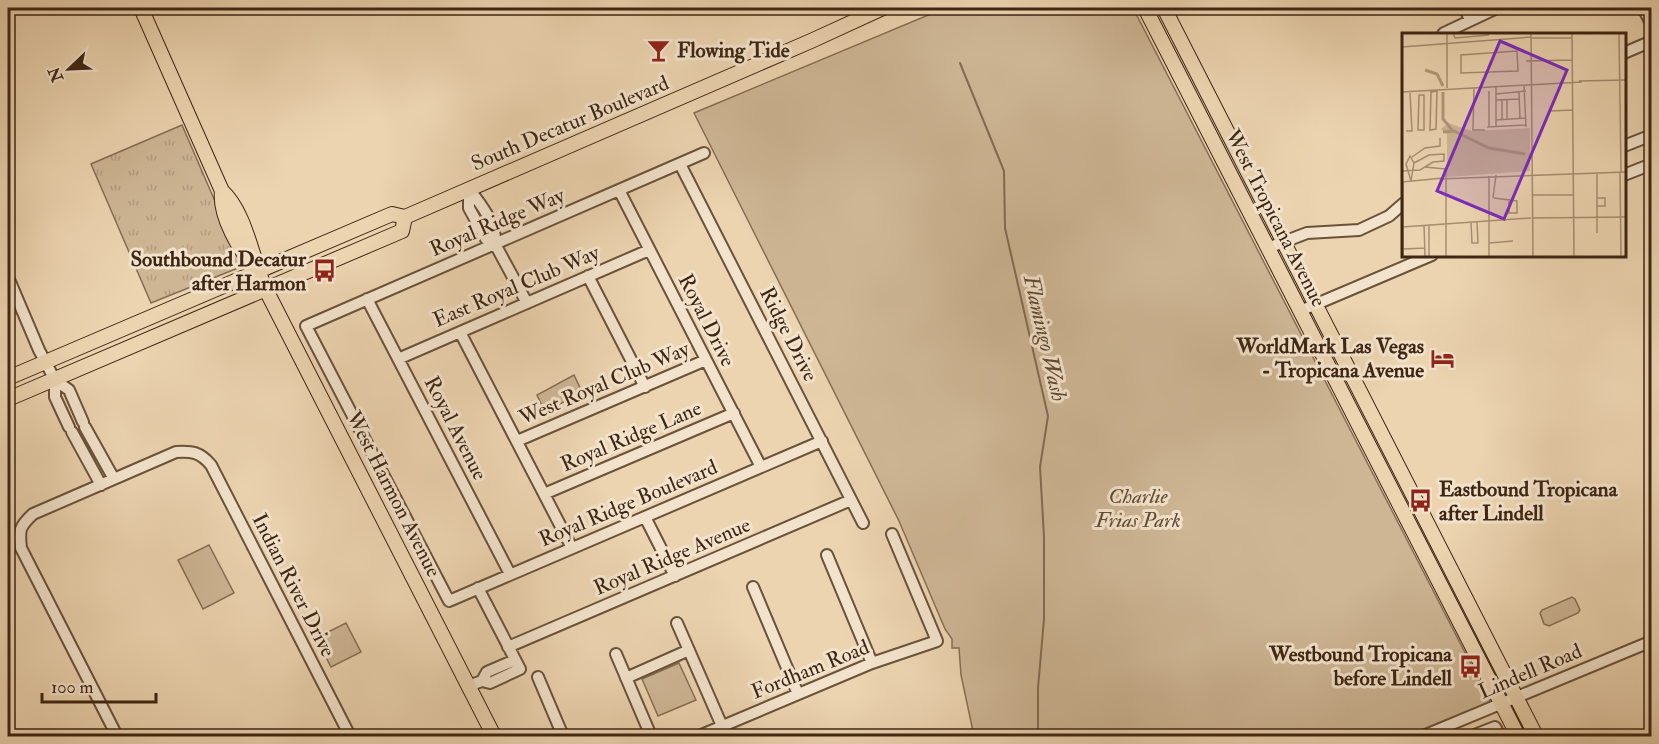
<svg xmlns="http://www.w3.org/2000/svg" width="1659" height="744" viewBox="0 0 1659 744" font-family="'IM FELL Double Pica',serif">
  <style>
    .grass { fill: url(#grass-tufts); stroke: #866e54; stroke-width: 1.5 }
    .green { fill: #ceb695; stroke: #866e54; stroke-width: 1.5 }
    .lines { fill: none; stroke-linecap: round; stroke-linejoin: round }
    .stream { stroke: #836b52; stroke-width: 2 }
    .minor-casing { stroke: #6a523b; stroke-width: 14 }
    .major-casing { stroke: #3e2614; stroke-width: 16 }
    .minor { stroke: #f3e3cc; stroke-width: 10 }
    .major { stroke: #ecd4b0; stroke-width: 14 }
    .labels { text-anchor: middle; stroke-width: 6; stroke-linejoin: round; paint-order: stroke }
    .poi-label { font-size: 21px; font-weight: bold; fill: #3e2614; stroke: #f3e3cc; text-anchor: end }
    .street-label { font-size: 21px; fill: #3e2614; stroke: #f3e3cc }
    .park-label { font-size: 21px; font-style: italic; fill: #624a34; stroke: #f3e3cc }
    .water-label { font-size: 22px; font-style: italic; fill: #604833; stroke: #f3e3cc }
    .inset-river { fill: none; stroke: #b1997b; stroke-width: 3 }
    .inset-road { fill: none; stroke: #a68e72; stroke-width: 1.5 }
    .view { fill: #7b2cbf; fill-opacity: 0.15; stroke: #7b2cbf; stroke-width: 3 }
    .inset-edge { fill: none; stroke: #3e2614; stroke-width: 3 }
  </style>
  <defs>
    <pattern id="grass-tufts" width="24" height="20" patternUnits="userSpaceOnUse" patternTransform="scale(1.5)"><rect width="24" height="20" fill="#ceb695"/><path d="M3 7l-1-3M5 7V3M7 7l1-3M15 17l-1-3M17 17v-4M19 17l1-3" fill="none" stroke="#b29c80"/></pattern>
  </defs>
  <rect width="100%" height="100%" fill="#ecd4b0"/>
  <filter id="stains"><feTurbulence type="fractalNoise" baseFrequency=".00333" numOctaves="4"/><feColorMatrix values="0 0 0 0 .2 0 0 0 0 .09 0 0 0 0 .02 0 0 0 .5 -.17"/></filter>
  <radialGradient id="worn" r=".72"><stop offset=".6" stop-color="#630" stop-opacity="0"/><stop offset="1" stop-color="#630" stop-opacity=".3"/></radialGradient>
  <!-- grass -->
  <path class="grass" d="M182 125 243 266 151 303 91 164Z"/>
  <!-- green -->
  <path class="green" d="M945 8H1133L1491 703 1408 736H974L961 675 959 648H952V639L945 629 899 521 694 113Z
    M574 375 582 392 545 412 537 395Z
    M209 545 234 593 203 609 178 560Z
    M1572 597 1575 599 1580 610 1578 613 1549 626 1544 624 1540 613 1542 610Z
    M346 623 361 652 331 667 316 638Z
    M679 663 696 700 658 716 642 679Z"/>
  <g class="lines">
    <!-- stream -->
    <path class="stream" d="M960 63 1004 171 1005 228 1048 416 1040 467 1044 537V619L1038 688V736"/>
    <defs>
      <path id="minor" d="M1465 8 1470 20
        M1643 8 1652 25
        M1443 34 1444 33 1497 8
        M1624 53 1652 41
        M1624 146 1652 135
        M704 153 306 326 449 601 822 441
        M680 164 863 523
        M1624 175 1652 164
        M469 189V208L486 239 495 244
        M469 189C481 204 497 225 495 244
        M619 190 761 467
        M495 244 527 303
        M1268 248 1307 233 1359 230 1389 216 1404 203
        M588 276 645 387
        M8 277 39 350 55 380 69 390 83 422
        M367 299 510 574
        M1300 311 1432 255
        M460 332 572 548
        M398 359 649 250
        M55 380V397L69 427
        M85 427 114 479
        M72 432 101 485
        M517 441 706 360
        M544 494 734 413
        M645 517 675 576
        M827 555 872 663
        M753 587 798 694
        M677 623 722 726
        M508 647 851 500
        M616 654 651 736
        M538 677 563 736
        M626 678 689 650
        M482 681 487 672 515 660
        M468 686 482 681 490 683 520 669 478 588
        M117 736 21 548C19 530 19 527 33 514L176 452C192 451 200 452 211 465L350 736
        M699 736 872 663 937 641 892 534
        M1423 736 1652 641
        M1472 736 1495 727 1500 736"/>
      <path id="major" d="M141 8 222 191C246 213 252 259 265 288L494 736
        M1145 8 1518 736
        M1164 8 1536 736
        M222 191C219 216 240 251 256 269
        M8 378 392 214 405 217 811 41 883 8
        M8 399 402 231 405 217"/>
    </defs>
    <!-- minor casing -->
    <use href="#minor" class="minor-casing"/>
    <!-- major casing -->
    <use href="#major" class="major-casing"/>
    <!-- minor -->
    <use href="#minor" class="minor"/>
    <!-- major -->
    <use href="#major" class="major"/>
  </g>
  <!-- icons -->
  <defs>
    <symbol id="bar-bare" viewBox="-9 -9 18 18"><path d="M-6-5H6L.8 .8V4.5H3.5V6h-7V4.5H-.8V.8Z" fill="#8f2418" stroke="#f3e3cc" stroke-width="2.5" paint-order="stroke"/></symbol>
    <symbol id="bus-bare" viewBox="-9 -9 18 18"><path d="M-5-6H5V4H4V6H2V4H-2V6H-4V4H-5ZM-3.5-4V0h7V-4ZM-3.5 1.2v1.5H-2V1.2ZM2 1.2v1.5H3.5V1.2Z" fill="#8f2418" stroke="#f3e3cc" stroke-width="2.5" paint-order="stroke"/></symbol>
    <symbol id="hotel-bare" viewBox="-9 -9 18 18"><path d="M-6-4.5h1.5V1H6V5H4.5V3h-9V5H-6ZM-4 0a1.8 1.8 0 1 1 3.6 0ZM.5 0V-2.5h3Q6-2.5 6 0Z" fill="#8f2418" stroke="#f3e3cc" stroke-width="2.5" paint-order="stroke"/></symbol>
  </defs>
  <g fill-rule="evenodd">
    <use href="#bar-bare" x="642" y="34" width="33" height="33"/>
    <use href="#bus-bare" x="308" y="254" width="33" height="33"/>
    <use href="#hotel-bare" x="1426" y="342" width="33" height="33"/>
    <use href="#bus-bare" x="1404" y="484" width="33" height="33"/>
    <use href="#bus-bare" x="1454" y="650" width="33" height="33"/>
  </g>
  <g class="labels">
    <!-- poi labels -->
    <g class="poi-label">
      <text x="677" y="57" text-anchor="start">Flowing Tide</text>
      <text x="306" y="266">Southbound Decatur<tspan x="306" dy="24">after Harmon</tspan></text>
      <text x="1424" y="353">WorldMark Las Vegas<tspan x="1424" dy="24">- Tropicana Avenue</tspan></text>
      <text x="1439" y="496" text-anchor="start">Eastbound Tropicana<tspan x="1439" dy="24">after Lindell</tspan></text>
      <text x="1452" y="661">Westbound Tropicana<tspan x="1452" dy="24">before Lindell</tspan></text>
    </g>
    <!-- street labels -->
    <g class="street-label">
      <text transform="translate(570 123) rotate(-23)" y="7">South Decatur Boulevard</text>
      <text transform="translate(1276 218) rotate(63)" y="7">West Tropicana Avenue</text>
      <text transform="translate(497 222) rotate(-23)" y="7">Royal Ridge Way</text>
      <text transform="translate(516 286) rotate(-23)" y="7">East Royal Club Way</text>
      <text transform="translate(707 320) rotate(63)" y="7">Royal Drive</text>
      <text transform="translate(789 334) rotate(63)" y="7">Ridge Drive</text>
      <text transform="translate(604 383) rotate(-23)" y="7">West Royal Club Way</text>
      <text transform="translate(456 428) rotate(63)" y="7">Royal Avenue</text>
      <text transform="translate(631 436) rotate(-23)" y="7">Royal Ridge Lane</text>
      <text transform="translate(394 494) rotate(63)" y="7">West Harmon Avenue</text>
      <text transform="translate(628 503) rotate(-23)" y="7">Royal Ridge Boulevard</text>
      <text transform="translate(672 556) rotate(-23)" y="7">Royal Ridge Avenue</text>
      <text transform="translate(294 585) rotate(63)" y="7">Indian River Drive</text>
      <text transform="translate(810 669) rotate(-22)" y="7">Fordham Road</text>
      <text transform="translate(1530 671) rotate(-23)" y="7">Lindell Road</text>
    </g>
    <!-- park labels -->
    <g class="park-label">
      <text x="1138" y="503">Charlie<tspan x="1138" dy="24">Frias Park</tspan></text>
    </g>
    <!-- water labels -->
    <g class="water-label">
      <text transform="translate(1046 338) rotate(77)" y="8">Flamingo Wash</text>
    </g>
  </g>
  <!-- overview -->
  <g transform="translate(1402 33)">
    <rect width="224" height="224" fill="#ecd4b0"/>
    <path d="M46 90 70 98 128 95V138L45 144V101L39 96Z" fill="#ceb695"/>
    <path class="inset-river" d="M23 37 35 41 41 53M41 59V86L51 98M41 99 52 98 87 115 123 121"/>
    <path class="inset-road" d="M51 0 53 5 87 2M129 0 131 223M170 0 172 223M217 0 219 140M130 5H170M0 14 129 4M115 18 116 38 59 40V22ZM124 28 170 27M177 48 224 47M122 52 124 94M94 54V94M45 55V0M72 55 71 97H83M35 58 34 96 28 97 29 59ZM87 58V94M0 59 180 49M117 59 118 86M94 61 124 58M17 62H22V97H16ZM105 66V87M94 67 117 66M100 67V87M148 78 171 77M94 87 124 85M85 94 124 92M4 98H10L8 60M8 123 12 130 9 148 4 131ZM10 124 23 115 38 113V105M23 134 43 136 42 140M0 138 18 137 31 129 42 128V121L27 122 12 130M195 140V200M218 140 219 223M37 146 224 139M0 149 41 145M131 162H171M91 165 94 142M92 165 115 168V180H107V168M195 165H203V173H195M131 185 224 184M69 189 70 210H76L75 189M22 192 23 223M27 192V223M0 194 129 185M87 210 111 208M1 216 23 215M1 223V149M44 223V134M87 223V143"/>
    <path class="view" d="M98 8 165 37 102 186 35 158Z"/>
    <rect width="224" height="224" class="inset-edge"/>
  </g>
  <!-- margin -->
  <rect width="1659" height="744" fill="none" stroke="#ecd4b0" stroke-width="30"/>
  <rect x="9" y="9" width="1641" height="726" fill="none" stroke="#3e2614" stroke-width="3"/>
  <rect x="15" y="15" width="1629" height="714" fill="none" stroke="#3e2614" stroke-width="1.5"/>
  <!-- north arrow -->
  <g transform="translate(69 69) rotate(247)" stroke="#f3e3cc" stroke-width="4.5" paint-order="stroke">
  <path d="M0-4.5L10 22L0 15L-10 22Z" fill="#3e2614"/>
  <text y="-9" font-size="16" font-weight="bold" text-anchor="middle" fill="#3e2614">N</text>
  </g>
  <!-- scale -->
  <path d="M42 693v9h114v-9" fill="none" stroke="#3e2614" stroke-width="3"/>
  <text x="51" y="693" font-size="18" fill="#3e2614" stroke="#f3e3cc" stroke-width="4.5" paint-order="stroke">100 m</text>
  <rect width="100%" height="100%" filter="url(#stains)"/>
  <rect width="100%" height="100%" fill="url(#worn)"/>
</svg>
